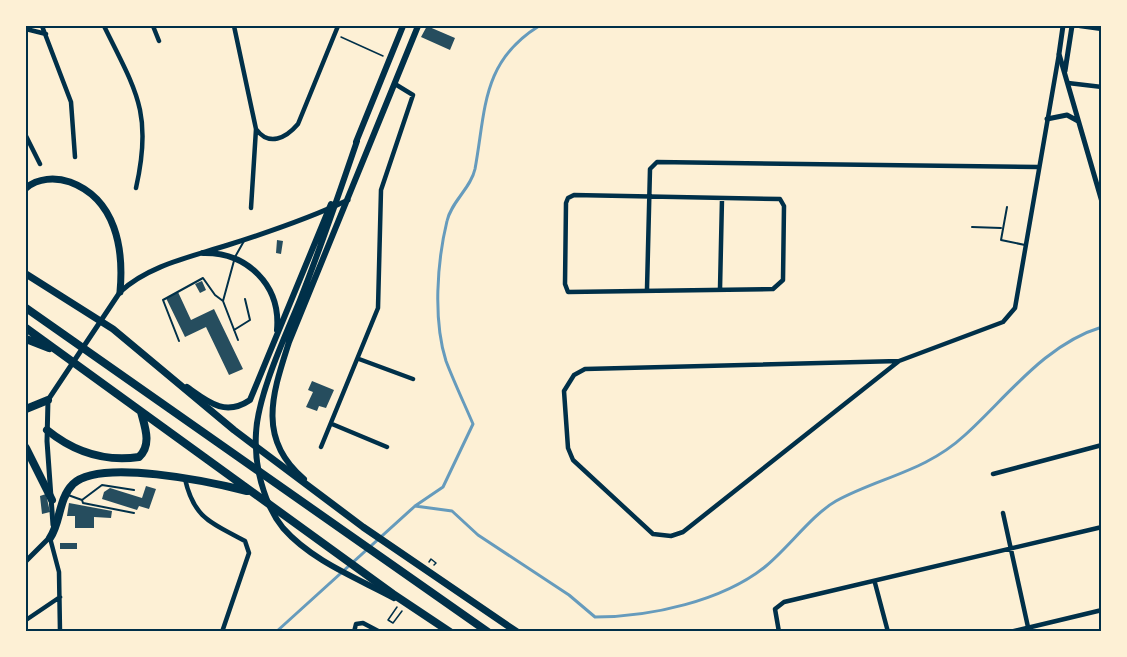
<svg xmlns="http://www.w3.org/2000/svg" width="1127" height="657" viewBox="0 0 1127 657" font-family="Raleway,sans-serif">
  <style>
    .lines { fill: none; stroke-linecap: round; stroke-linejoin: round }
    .stream { stroke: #669bbc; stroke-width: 3 }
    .building { fill: #264d5e }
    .path { stroke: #003049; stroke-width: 1.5 }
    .service { stroke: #003049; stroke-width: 2 }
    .minor { stroke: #003049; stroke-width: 4.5 }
    .tertiary { stroke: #003049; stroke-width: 5 }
    .secondary { stroke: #003049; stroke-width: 6 }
    .primary { stroke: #003049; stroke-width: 7 }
    .trunk { stroke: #003049; stroke-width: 8 }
    .neatline { fill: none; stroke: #003049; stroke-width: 2 }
  </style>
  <rect width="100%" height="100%" fill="#fdf0d5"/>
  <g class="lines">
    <!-- stream -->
    <path class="stream" d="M415 506 452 511 478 535 569 595 595 617C650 617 723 601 766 566 788 548 813 514 836 501 880 477 925 472 965 435 1007 397 1045 344 1102 327
      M276 632 415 506 443 487 473 424C464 403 454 382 446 361 433 320 437 262 447 221 451 202 471 188 475 169 486 110 481 62 539 26"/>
  </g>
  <!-- building -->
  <path class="building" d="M427 26 455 38 450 50 421 37Z
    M277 240 283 241 281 254 276 253Z
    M202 281 206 290 200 293 195 284Z
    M178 292 191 320 214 309 243 369 229 375 206 327 185 337 166 298Z
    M312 381 334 390 326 408 319 406 317 411 306 407 313 392 308 390Z
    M146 486 156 489 149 509 139 506 137 510 102 499 104 492 110 488 142 498Z
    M46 494 50 512 42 514 40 496Z
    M69 503 112 511 111 518 94 517V528H75V516H67Z
    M60 543H77V549H60Z"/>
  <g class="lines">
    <!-- path -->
    <path class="path" d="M341 37 383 56
      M429 562 431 559 436 563 434 565
      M397 607 388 620 393 623 402 611"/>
    <!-- service -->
    <path class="service" d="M468 26H470
      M1007 207 1001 240 1025 245
      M972 227 1001 228
      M223 301 238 340
      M234 330 250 320 245 299
      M179 341 163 300 203 278 215 295 223 301 235 257 244 241
      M134 490 102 485 82 500 83 503 134 513
      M68 495 82 500"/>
    <!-- minor -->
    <path class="minor" d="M42 26 71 102 75 157
      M104 26C136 91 153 113 136 188
      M153 26 159 41
      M234 26 256 129 251 208
      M1080 26 1102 29
      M26 29 46 34
      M1068 83 1102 87
      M256 129C269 147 286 138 298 124L338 26
      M26 136 40 164
      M574 195 780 199 784 206 783 280 773 289 568 292 565 284 566 203 568 198Z
      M647 289 650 169 657 162 1038 167
      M720 289 722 199
      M359 359 413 379
      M899 361 585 369 574 375 564 391 568 448 573 460 653 534 671 536 683 532 899 361 1003 322 1015 308 1059 54
      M332 424 387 447
      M321 447 378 308 381 190 413 95 395 84
      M993 474 1102 445
      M185 479C194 519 212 523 245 541L249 553 222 632
      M1003 513 1028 627
      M50 538 59 572 60 632
      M875 583 888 632
      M26 620 60 597
      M354 632 356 624 363 623 380 632
      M779 632 775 609 784 602 1102 527
      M1010 632 1102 610"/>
    <!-- tertiary -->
    <path class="tertiary" d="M1063 26 1059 54 1102 202
      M1065 71 1072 26
      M1047 119 1067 115 1078 121
      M53 525 47 441 48 400 120 292C149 265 191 257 228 245 269 232 310 218 348 200
      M26 561 50 537"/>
    <!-- secondary -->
    <path class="secondary" d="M357 141C339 194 321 247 300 300 285 337 258 394 256 433 254 464 263 503 283 528 312 561 357 578 394 598
      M356 142 403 26
      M203 253C247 252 281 285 277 330
      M187 387C208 402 225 417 250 400L331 204
      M304 479C256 439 273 392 289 342L418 26"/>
    <!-- primary -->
    <path class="primary" d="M26 188C38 178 55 177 70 182 116 199 124 249 120 292
      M26 274 113 329 234 430 363 527 517 632"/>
    <!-- trunk -->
    <path class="trunk" d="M26 308 488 632
      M26 328 393 594 450 632
      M26 339 49 348
      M26 409 48 400
      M47 430C74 452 104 462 139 457 152 445 145 427 141 412
      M26 448 52 500
      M50 538C61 522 58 499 73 484 100 458 211 482 247 491"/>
  </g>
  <!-- border -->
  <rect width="1127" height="657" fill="none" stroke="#fdf0d5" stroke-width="54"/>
  <rect x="27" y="27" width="1073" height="603" class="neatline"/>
</svg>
